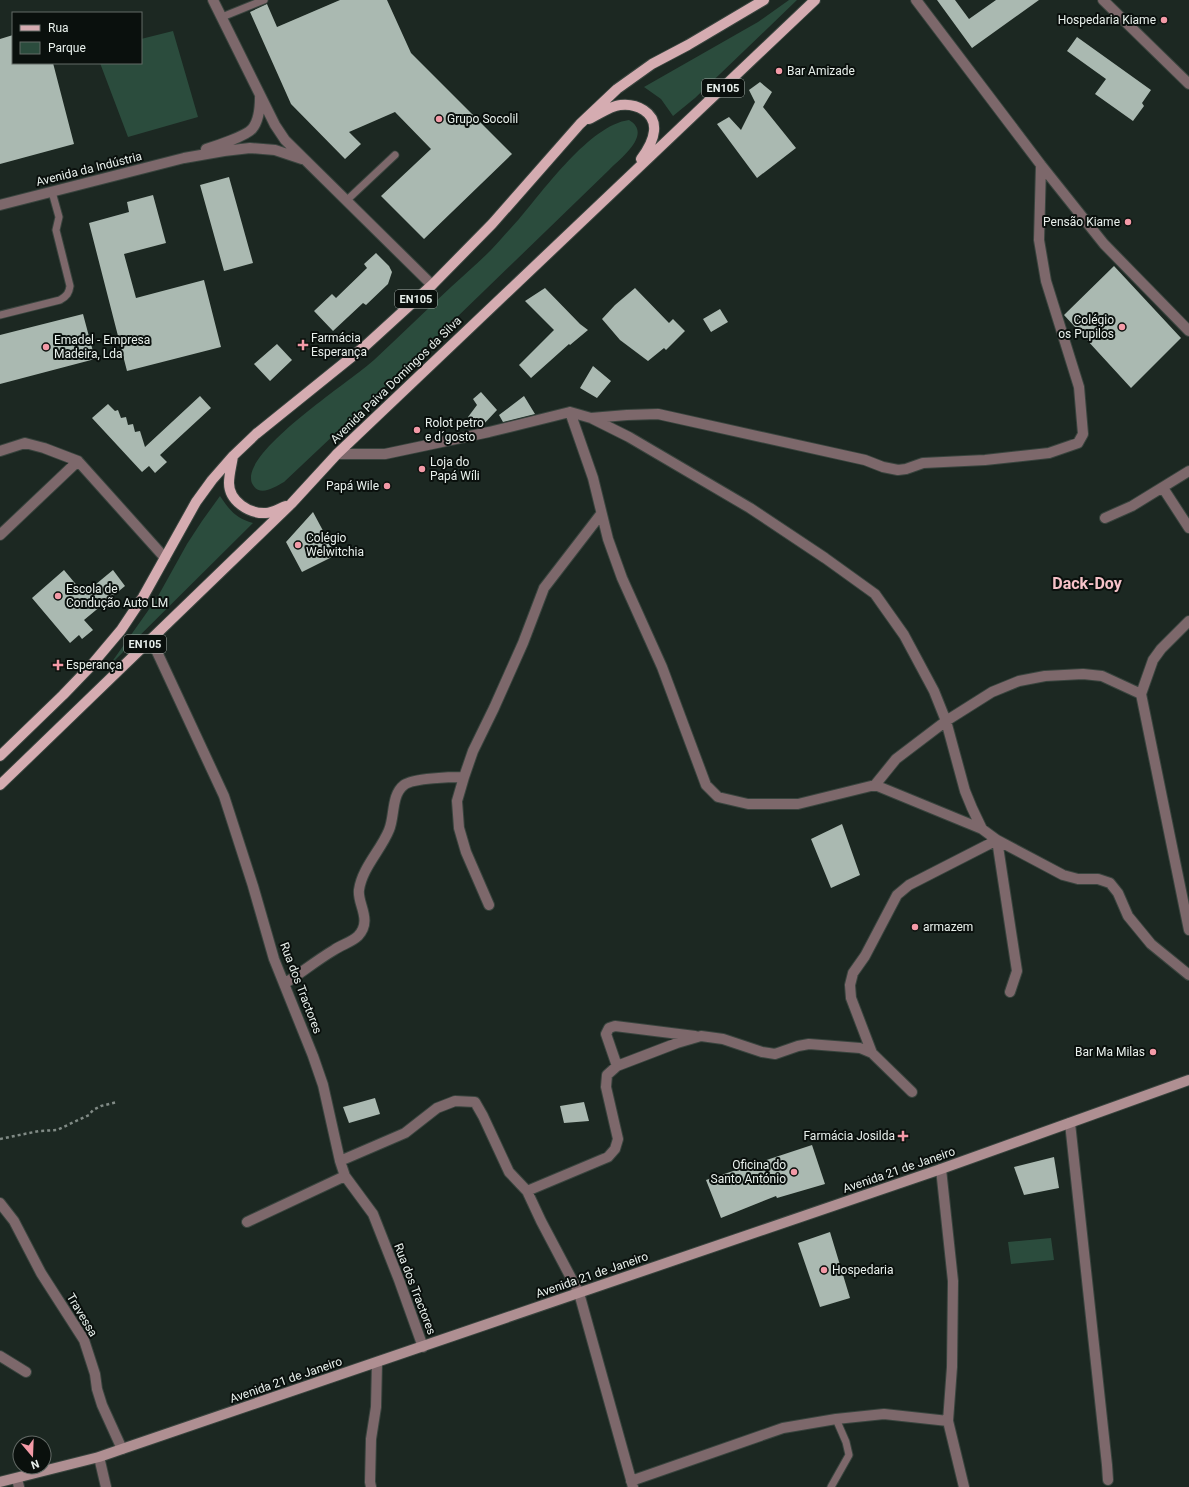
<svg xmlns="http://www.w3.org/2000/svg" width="1189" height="1487" viewBox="0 0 1189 1487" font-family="Roboto,sans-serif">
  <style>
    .green { fill: #2b4c3d }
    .building { fill: #aab9b1 }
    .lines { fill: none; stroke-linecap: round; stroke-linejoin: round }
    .service-casing { stroke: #39443e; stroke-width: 9 }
    .minor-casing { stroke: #39443e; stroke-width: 12 }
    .tertiary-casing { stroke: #39443e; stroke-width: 12 }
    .secondary-casing { stroke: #39443e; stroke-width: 12 }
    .primary-casing { stroke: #39443e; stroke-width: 12 }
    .path { stroke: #818b86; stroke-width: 2.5; stroke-dasharray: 3 3; stroke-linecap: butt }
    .service { stroke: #7d686b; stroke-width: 7 }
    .minor { stroke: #7d686b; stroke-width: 10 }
    .tertiary { stroke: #7d686b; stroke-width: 10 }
    .secondary { stroke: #af8f92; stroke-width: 10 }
    .primary { stroke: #d5acb1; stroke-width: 10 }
    .poi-dot { fill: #f39aa7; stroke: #0a100d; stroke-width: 1.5 }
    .labels { text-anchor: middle; stroke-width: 4; stroke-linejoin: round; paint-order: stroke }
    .shield { fill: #0a100d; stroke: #a5ada9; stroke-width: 1 }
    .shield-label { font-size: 11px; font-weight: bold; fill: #e8f0ec }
    .poi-label { font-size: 12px; fill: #e8f0ec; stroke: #0a100d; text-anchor: start }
    .street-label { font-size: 12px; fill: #e8f0ec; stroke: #0a100d }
    .district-label { font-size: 16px; font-weight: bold; fill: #f6c2c8; stroke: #0a100d }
  </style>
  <rect width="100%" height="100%" fill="#1c2822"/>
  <!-- green -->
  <path class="green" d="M789 0H797L695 98 673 116 661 99 644 87 758 22Z
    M173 31 198 117 128 137 100 63H141V39Z
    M629 120C653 134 621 158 609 170L389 383 284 482C275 487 260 497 253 485 251 482 251 480 251 476 255 443 348 383 374 360 400 336 425 311 451 287 464 275 478 263 491 250 500 240 510 229 519 219 544 190 590 125 629 120Z
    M220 496C230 511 236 518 253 523L109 666 157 598 187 544 202 521Z
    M1051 1238 1054 1260 1011 1264 1008 1242Z"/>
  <!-- building -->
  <path class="building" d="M340 0H387L411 53 512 154 424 239 381 196 431 149 395 112 349 132 361 144 345 159 291 104 250 12 267 4 277 27Z
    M937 0H955L969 19 996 0H1039L972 48Z
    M13 35V63H53L74 144 0 164V39Z
    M1077 37 1151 90 1142 103 1144 106 1133 121 1095 94 1106 79 1067 51Z
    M760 82 772 92 763 107 796 148 757 178 717 124 729 117 741 130 755 102 749 90Z
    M229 177 253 263 224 271 200 185Z
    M153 195 166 243 124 254 136 298 204 280 221 347 127 371 89 223 129 212 127 202Z
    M376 253 389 266 392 272 388 284 366 305 363 303 333 331 314 311 332 294 336 298 367 268 364 264Z
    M1114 266 1181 338 1131 388 1064 315Z
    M545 288 580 324 588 330 570 345 569 344 531 378 519 365 554 330 525 301Z
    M635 288 669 323 673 319 685 331 666 350 664 348 648 361 620 340 602 319 615 305Z
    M720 309 728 322 711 332 703 319Z
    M83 314 95 359 0 384V335Z
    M277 344 292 360 270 381 254 364Z
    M593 366 611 381 597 398 580 388Z
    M481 392 497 410 481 427 468 417 477 405 473 399Z
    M200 396 211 408 160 455 167 462 155 473 149 466 142 472 92 418 108 404 115 411 118 410 121 418 126 417 128 425 133 424 135 432 140 431 145 447Z
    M524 396 535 414 503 422 499 415Z
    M313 512 336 555 302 572 286 542Z
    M64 570 84 594 113 570 125 586 84 620 93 630 82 639 79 635 70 643 32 598Z
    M842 824 860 875 831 888 811 839Z
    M375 1098 380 1114 349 1123 343 1107Z
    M584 1102 589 1121 564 1123 560 1106Z
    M812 1145 825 1184 777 1198 776 1196 721 1218 706 1180Z
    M1054 1157 1059 1188 1024 1195 1014 1167Z
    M830 1232 850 1298 820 1307 798 1243Z"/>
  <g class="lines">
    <defs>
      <path id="service" d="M222 17 264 0
        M346 201 395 155
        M0 315 60 300C67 296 69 293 70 286L56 230 59 217 52 192
        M831 1487 849 1455 846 1442 836 1419"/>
      <path id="minor" d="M916 0 1041 165 1104 244 1189 331
        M1103 0 1189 84
        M570 412 593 478 608 539 622 578 662 667 706 785 718 797 748 804H798L875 785 982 829
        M591 418 627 415 658 414 865 460 883 467 898 470 906 469 923 463 985 460 1049 453 1078 443 1083 434 1079 387 1046 281 1039 240 1041 165
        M0 451 25 443 44 448 78 461 165 558
        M337 454H385L489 432 570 412 591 418 629 437 750 508 825 558 875 594 904 635 934 691 946 721 965 791 972 808 982 829 997 840 1063 875 1078 879H1098L1110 883 1118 893 1128 916 1151 944 1189 975
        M1163 488 1189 528
        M1105 518 1132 506 1189 471
        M0 535 78 461
        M1189 621 1161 649 1153 660 1141 694 1189 930
        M151 639 224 796 253 886 274 959 313 1056 323 1085 340 1161 345 1176 373 1214 399 1280 423 1347
        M875 785 896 759 946 721 992 692 1019 681 1045 676 1083 674 1102 676 1141 694
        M489 905 466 852 459 828 457 801 464 777 473 751 494 708 523 643 544 588 601 514
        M284 984C301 973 317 960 334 950 341 945 352 942 358 936 373 920 357 904 359 890 362 868 381 850 389 830 395 816 391 795 404 785 413 778 452 777 464 777
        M872 1053 851 998 850 985 853 973 865 956 897 895 909 885 997 840 1017 971 1010 992
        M617 1066 606 1034 609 1028 615 1026 695 1036
        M1070 1123 1107 1465 1108 1480
        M340 1161 405 1133 437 1108 455 1101 475 1102 483 1116 509 1172 527 1191 541 1221 579 1293 633 1487
        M941 1169 953 1281 952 1367 948 1421 964 1487
        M527 1191 608 1157 615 1149 618 1139 606 1087 607 1075 617 1066 677 1043 701 1036 723 1039 762 1052 775 1054 798 1046 809 1044 860 1048 872 1053 912 1092
        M0 1203 14 1221 41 1273 84 1340 95 1374 97 1389 102 1405 122 1449
        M247 1222 345 1176
        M0 1356 26 1372
        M99 1457 106 1487
        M17 1479 19 1487
        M631 1481 783 1428 836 1419 884 1414 948 1421
        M371 1487 370 1482 371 1439 376 1407 377 1363"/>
      <path id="tertiary" d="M213 0 275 125 285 140 432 285
        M206 149C216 146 246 136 252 129 259 121 260 107 260 97
        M0 205 184 158 224 151 250 148 275 150 302 159"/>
      <path id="secondary" d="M0 1482 99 1457 122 1449 941 1169 1189 1080"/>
      <path id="primary" d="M589 119C598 115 610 106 620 105 636 103 656 112 654 131 653 142 647 151 641 159
        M233 456C232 464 229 474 229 483 229 501 249 514 266 513 272 513 280 508 286 506
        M0 756 63 695 89 668 121 630 143 597 196 502 212 480 233 456 256 434 364 347 432 285 492 224 580 124 617 89 652 64 688 45 764 0
        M0 785 291 504 337 454 815 0"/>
    </defs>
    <!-- service casing -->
    <use href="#service" class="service-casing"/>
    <!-- minor casing -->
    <use href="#minor" class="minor-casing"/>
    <!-- tertiary casing -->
    <use href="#tertiary" class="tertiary-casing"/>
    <!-- secondary casing -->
    <use href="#secondary" class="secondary-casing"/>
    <!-- primary casing -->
    <use href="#primary" class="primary-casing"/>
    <!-- path -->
    <path class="path" d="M0 1139 39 1131 57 1130 89 1115 93 1110 101 1106 117 1102"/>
    <!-- service -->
    <use href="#service" class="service"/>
    <!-- minor -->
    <use href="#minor" class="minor"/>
    <!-- tertiary -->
    <use href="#tertiary" class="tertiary"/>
    <!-- secondary -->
    <use href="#secondary" class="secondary"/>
    <!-- primary -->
    <use href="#primary" class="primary"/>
  </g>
  <!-- markers -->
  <g class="poi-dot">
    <circle cx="1164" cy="20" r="4"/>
    <circle cx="779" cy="71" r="4"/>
    <circle cx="439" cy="119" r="4"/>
    <circle cx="1128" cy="222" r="4"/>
    <circle cx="1122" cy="327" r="4"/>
    <path d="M301 339h4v4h4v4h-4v4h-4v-4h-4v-4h4z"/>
    <circle cx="46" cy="347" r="4"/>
    <circle cx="417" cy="430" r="4"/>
    <circle cx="422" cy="469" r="4"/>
    <circle cx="387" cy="486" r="4"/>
    <circle cx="298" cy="545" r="4"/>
    <circle cx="58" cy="596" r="4"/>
    <path d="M56 659h4v4h4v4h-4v4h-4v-4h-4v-4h4z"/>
    <circle cx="915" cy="927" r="4"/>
    <circle cx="1153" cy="1052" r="4"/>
    <path d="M901 1130h4v4h4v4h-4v4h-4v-4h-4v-4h4z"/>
    <circle cx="794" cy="1172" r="4"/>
    <circle cx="824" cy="1270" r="4"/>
  </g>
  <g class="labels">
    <!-- shield labels -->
    <g class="shield">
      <rect x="702" y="79" width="42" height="18" rx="3"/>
      <rect x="395" y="290" width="42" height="18" rx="3"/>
      <rect x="124" y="635" width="42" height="18" rx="3"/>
    </g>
    <g class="shield-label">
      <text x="723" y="92">EN105</text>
      <text x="416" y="303">EN105</text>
      <text x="145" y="648">EN105</text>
    </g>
    <!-- poi labels -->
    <g class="poi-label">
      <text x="1156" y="24" text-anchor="end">Hospedaria Kiame</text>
      <text x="787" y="75">Bar Amizade</text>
      <text x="447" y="123">Grupo Socolil</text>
      <text x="1120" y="226" text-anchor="end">Pensão Kiame</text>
      <text x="1114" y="324" text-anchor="end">Colégio<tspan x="1114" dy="14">os Pupilos</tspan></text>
      <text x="311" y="342">Farmácia<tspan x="311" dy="14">Esperança</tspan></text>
      <text x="54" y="344">Emadel - Empresa<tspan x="54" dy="14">Madeira, Lda</tspan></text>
      <text x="425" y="427">Rolot petro<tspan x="425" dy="14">e d´gosto</tspan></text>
      <text x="430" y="466">Loja do<tspan x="430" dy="14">Papá Wíli</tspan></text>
      <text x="379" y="490" text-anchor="end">Papá Wile</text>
      <text x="306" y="542">Colégio<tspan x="306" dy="14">Welwitchia</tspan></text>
      <text x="66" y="593">Escola de<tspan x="66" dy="14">Condução Auto LM</tspan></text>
      <text x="66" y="669">Esperança</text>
      <text x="923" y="931">armazem</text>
      <text x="1145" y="1056" text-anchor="end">Bar Ma Milas</text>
      <text x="895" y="1140" text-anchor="end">Farmácia Josilda</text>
      <text x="786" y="1169" text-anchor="end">Oficina do<tspan x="786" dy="14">Santo António</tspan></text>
      <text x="832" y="1274">Hospedaria</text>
    </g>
    <!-- street labels -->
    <g class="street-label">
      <text transform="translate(89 169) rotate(-14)" y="4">Avenida da Indústria</text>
      <text transform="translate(396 380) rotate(-44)" y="4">Avenida Paiva Domingos da Silva</text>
      <text transform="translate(301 988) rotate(69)" y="4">Rua dos Tractores</text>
      <text transform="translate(899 1170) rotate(-19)" y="4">Avenida 21 de Janeiro</text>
      <text transform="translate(592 1275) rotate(-19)" y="4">Avenida 21 de Janeiro</text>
      <text transform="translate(415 1289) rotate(69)" y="4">Rua dos Tractores</text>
      <text transform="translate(82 1315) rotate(59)" y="4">Travessa</text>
      <text transform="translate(286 1380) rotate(-19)" y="4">Avenida 21 de Janeiro</text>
    </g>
    <!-- district labels -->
    <g class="district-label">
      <text x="1087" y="589">Dack-Doy</text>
    </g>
  </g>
  <!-- legend -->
  <rect x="12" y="12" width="130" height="52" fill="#0a100d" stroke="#636a66"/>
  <rect x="20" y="25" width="20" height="6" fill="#d5acb1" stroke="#636a66"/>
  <text x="48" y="32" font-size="12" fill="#e8f0ec">Rua</text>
  <rect x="20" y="42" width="20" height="12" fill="#2b4c3d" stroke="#636a66"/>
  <text x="48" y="52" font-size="12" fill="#e8f0ec">Parque</text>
  <!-- north arrow -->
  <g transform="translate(32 1455) rotate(161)"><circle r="19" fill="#0a100d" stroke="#636a66"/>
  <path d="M0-3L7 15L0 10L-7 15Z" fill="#f39aa7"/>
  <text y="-6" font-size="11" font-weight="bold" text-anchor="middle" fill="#e8f0ec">N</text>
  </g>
</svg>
